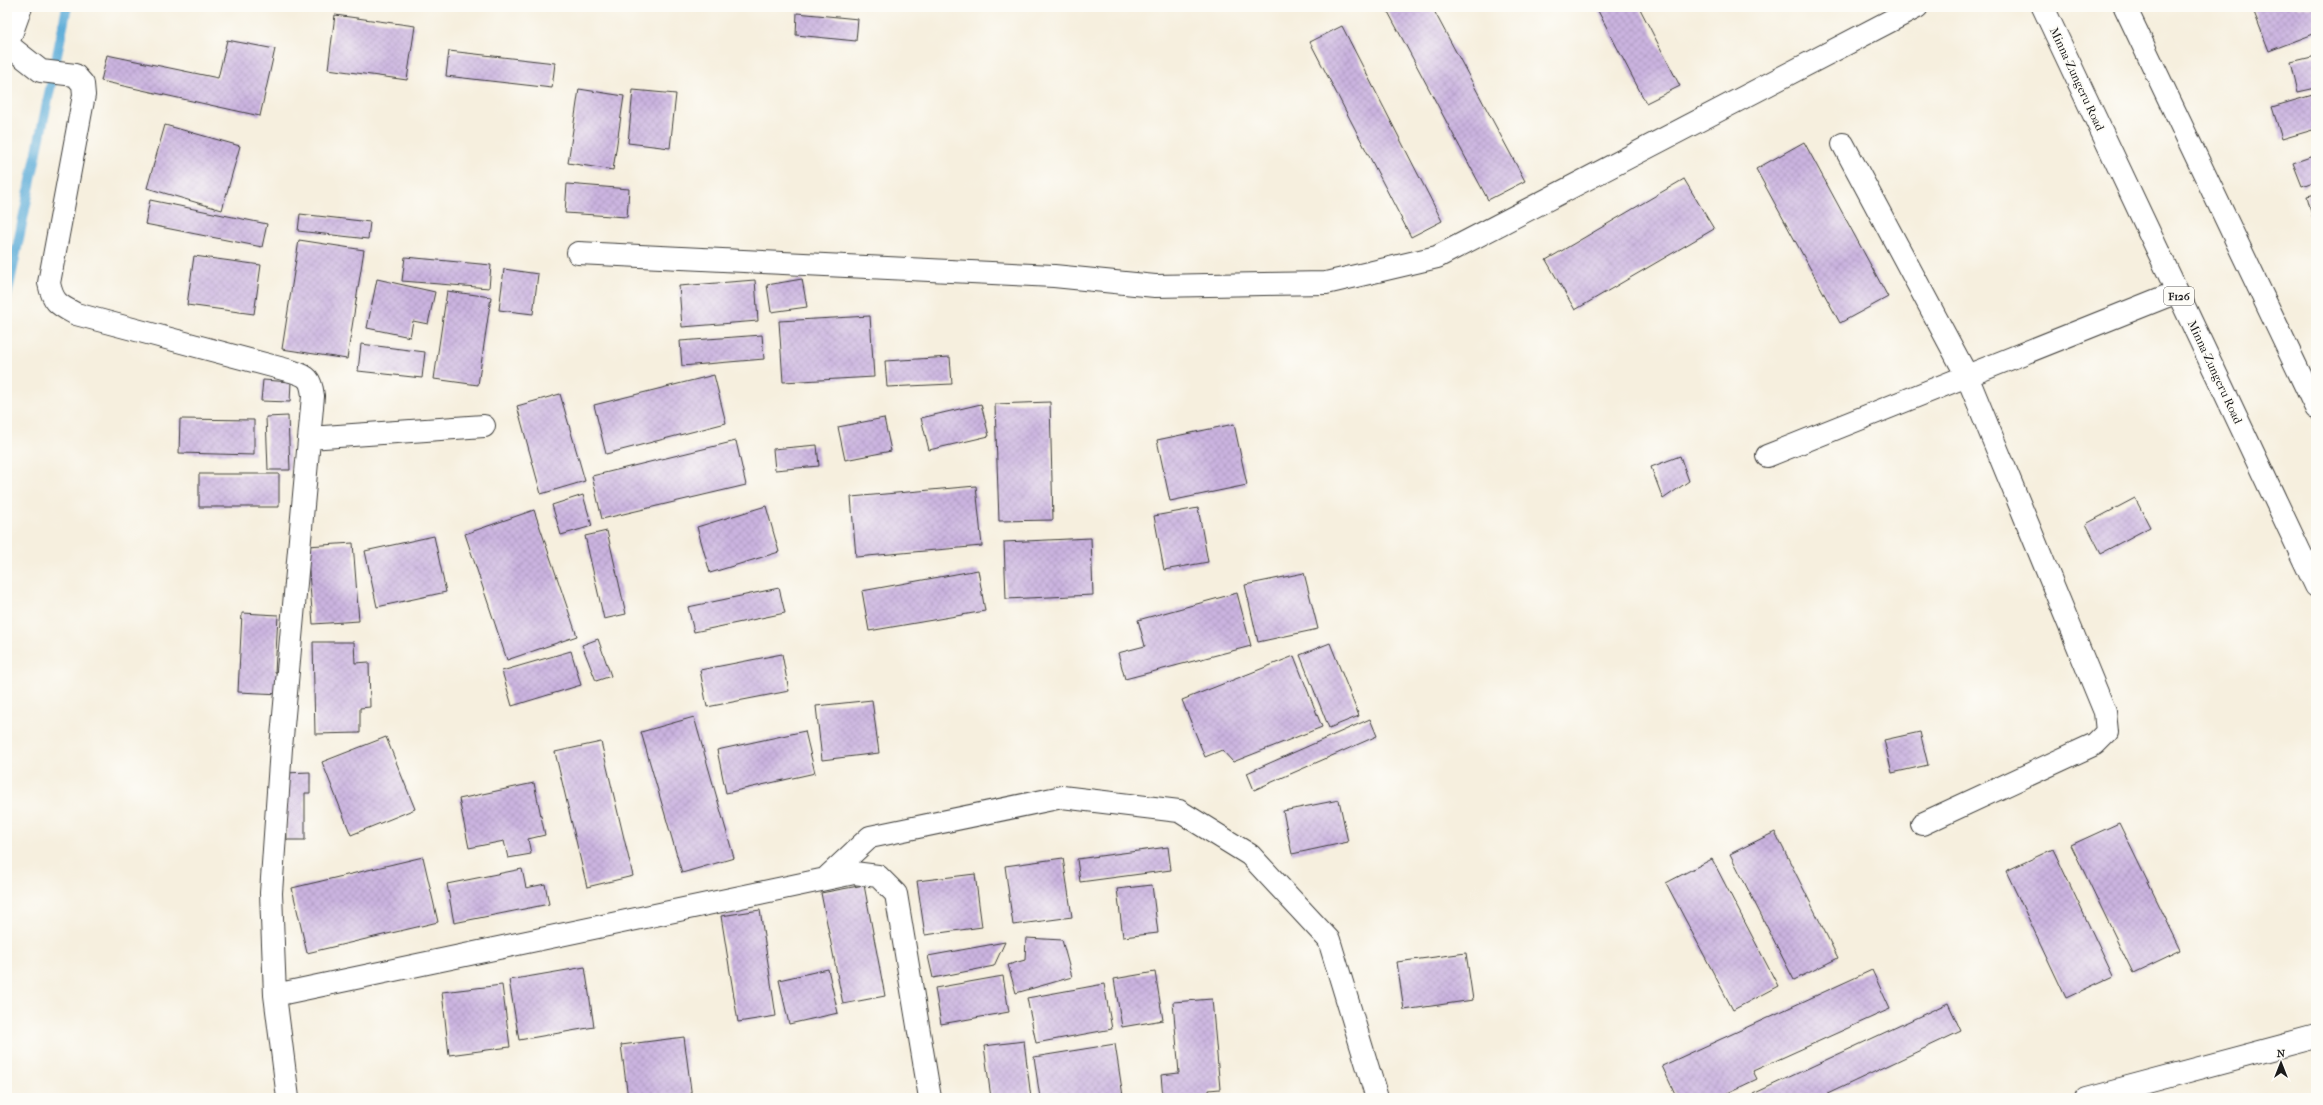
<svg xmlns="http://www.w3.org/2000/svg" width="2323" height="1105" viewBox="0 0 2323 1105" font-family="'IM FELL French Canon',serif">
  <style>
    .lines { fill: none; stroke-linecap: round; stroke-linejoin: round }
    .stream { stroke: #5fadd8; stroke-width: 10 }
    .building { fill: url(#building-cross-hatch) }
    .minor-casing { stroke: #3d3c39; stroke-width: 24 }
    .primary-casing { stroke: #3d3c39; stroke-width: 24 }
    .minor { stroke: #fff; stroke-width: 22 }
    .primary { stroke: #fff; stroke-width: 22 }
    .labels { text-anchor: middle; stroke-width: 4; stroke-linejoin: round; paint-order: stroke }
    .shield { fill: #fdfcf7; stroke: #605f5e; stroke-width: 1 }
    .shield-label { font-size: 11px; font-weight: bold; fill: #1c1c1c }
    .street-label { font-size: 12px; fill: #1c1c1c; stroke: #fdfcf7 }
  </style>
  <defs>
    <pattern id="building-cross-hatch" width="8" height="8" patternUnits="userSpaceOnUse"><rect width="8" height="8" fill="#cbb4e0"/><path d="M0 0l8 8M0 8l8-8" fill="none" stroke="#ae9ac0"/></pattern>
  </defs>
  <rect width="100%" height="100%" fill="#fdfcf7"/>
  <filter id="ink" filterUnits="userSpaceOnUse"><feTurbulence type="fractalNoise" baseFrequency=".025" numOctaves="2"/><feDisplacementMap in="SourceGraphic" scale="8" xChannelSelector="R" yChannelSelector="G"/><feConvolveMatrix kernelMatrix="1 2 1 2 8 2 1 2 1" color-interpolation-filters="sRGB"/></filter>
  <filter id="wash" filterUnits="userSpaceOnUse"><feTurbulence type="fractalNoise" baseFrequency=".012" numOctaves="4" result="noise"/><feDisplacementMap in="SourceGraphic" scale="16" xChannelSelector="R" yChannelSelector="G"/><feGaussianBlur stdDeviation="0.9" result="paint"/><feColorMatrix in="noise" values="0 0 0 0 0 0 0 0 0 0 0 0 0 0 0 0 0 1.4 0 .05"/><feComposite in="paint" operator="in"/></filter>
  <g filter="url(#wash)">
    <rect width="100%" height="100%" fill="#f6efde"/>
    <g class="lines">
      <!-- stream -->
      <path class="stream" d="M7 296 67 7"/>
    </g>
    <g id="blocks">
      <!-- building -->
      <path class="building" d="M1388 7H1432L1525 181 1488 200 1386 8Z
        M1596 7H1639L1680 86 1646 103Z
        M2252 7H2316V33L2269 51Z
        M797 13 858 19 856 41 796 35Z
        M335 15 415 26 407 80 328 69Z
        M1342 26 1442 221 1411 237 1310 42Z
        M227 40 275 49 260 116 101 81 107 55 218 78Z
        M449 51 555 63 552 88 446 76Z
        M2316 56V88L2298 92 2291 62Z
        M579 89 624 96 613 170 568 163Z
        M633 90 676 94 670 148 628 143Z
        M2316 94V129L2282 139 2272 107Z
        M165 125 240 146 222 210 147 188Z
        M1804 142 1888 297 1840 323 1756 169Z
        M2316 155V181L2302 186 2293 163Z
        M1684 179 1714 229 1575 310 1546 260Z
        M567 184 629 189 627 217 565 213Z
        M2316 194V218L2313 219 2307 196Z
        M150 200 267 224 262 247 145 224Z
        M300 214 370 222 368 239 298 231Z
        M299 240 364 250 347 359 282 349Z
        M194 256 261 265 254 314 187 305Z
        M405 257 491 265 489 288 402 281Z
        M504 269 538 274 533 314 499 310Z
        M377 279 435 292 428 324 413 321 410 337 367 328Z
        M802 279 807 307 771 312 767 285Z
        M755 280 758 321 682 327 679 286Z
        M447 291 491 297 478 385 434 379Z
        M870 316 874 377 783 382 779 321Z
        M762 335 764 359 682 366 680 341Z
        M361 344 425 352 422 378 358 371Z
        M950 357 952 384 887 387 885 361Z
        M714 375 726 423 606 454 594 405Z
        M263 380 291 382 290 402 261 401Z
        M560 394 585 481 541 494 517 406Z
        M1050 402 1053 520 999 521 995 404Z
        M981 404 989 436 929 450 921 418Z
        M288 416 290 470H268L266 417Z
        M884 418 891 451 845 460 838 427Z
        M180 419 254 420V455L179 453Z
        M1234 424 1247 485 1170 501 1157 440Z
        M736 441 746 485 602 519 592 476Z
        M817 445 819 466 775 470 773 449Z
        M1680 456 1689 481 1663 499 1651 467Z
        M199 474H279V507H199Z
        M976 486 982 546 856 557 851 497Z
        M583 495 592 526 561 535 552 505Z
        M2135 498 2150 527 2101 553 2086 524Z
        M766 506 779 552 710 573 697 527Z
        M1198 508 1208 562 1164 570 1154 516Z
        M534 510 577 636 507 660 465 534Z
        M607 531 626 614 604 619 585 536Z
        M434 536 446 592 377 607 365 551Z
        M1091 538 1093 595 1006 599 1004 542Z
        M353 543 359 621 313 624 307 546Z
        M978 570 985 611 869 631 862 591Z
        M1304 573 1318 629 1258 642 1245 585Z
        M779 588 785 613 694 632 688 607Z
        M1237 593 1251 646 1125 679 1118 653 1145 646 1138 620Z
        M242 613 278 615 275 673 282 674 281 694 238 692Z
        M598 639 611 676 596 681 582 645Z
        M313 642H354L355 663 369 662 370 707 360 708V733L315 734Z
        M1330 643 1359 716 1329 728 1300 655Z
        M571 651 581 685 512 706 502 671Z
        M782 654 789 691 707 707 700 670Z
        M1294 656 1322 727 1233 762 1222 750 1205 757 1182 700Z
        M872 700 879 753 822 760 816 706Z
        M694 717 734 858 682 873 641 732Z
        M1370 719 1377 736 1254 790 1247 773Z
        M805 731 815 773 726 793 717 750Z
        M1920 732 1928 765 1892 773 1884 740Z
        M386 737 415 809 351 835 322 762Z
        M601 742 633 876 587 887 555 752Z
        M310 772V793H305V840H287L285 773Z
        M534 783 545 835 528 839 531 854 508 858 504 841 469 848 459 799Z
        M1339 800 1348 842 1292 854 1283 811Z
        M2119 823 2181 950 2133 973 2071 845Z
        M1775 832 1838 958 1794 980 1730 854Z
        M1168 847 1171 870 1080 882 1077 859Z
        M2053 849 2113 976 2066 998 2006 871Z
        M423 857 438 922 307 953 292 888Z
        M1063 858 1072 917 1013 925 1005 866Z
        M1712 859 1778 986 1733 1010 1666 883Z
        M522 869 526 888 545 884 549 904 454 923 447 884Z
        M975 874 982 927 925 935 917 881Z
        M864 885 885 996 843 1004 821 893Z
        M1152 885 1158 933 1123 937 1117 889Z
        M760 910 776 1016 738 1022 721 916Z
        M1026 938 1062 940 1072 977 1016 993 1008 965 1025 960Z
        M1005 942 994 966 933 978 928 956Z
        M1466 953 1473 1000 1404 1010 1397 962Z
        M585 967 594 1027 519 1040 509 980Z
        M828 969 838 1013 789 1024 779 980Z
        M1872 970 1890 1009 1753 1071 1757 1079 1717 1098H1677L1662 1066Z
        M1155 972 1163 1020 1122 1027 1114 979Z
        M1003 976 1009 1012 941 1024 935 988Z
        M1104 984 1112 1029 1036 1043 1027 998Z
        M502 985 510 1047 449 1055 442 992Z
        M1212 999 1220 1089 1209 1090V1098H1163L1161 1075 1179 1073 1173 1002Z
        M1948 1003 1961 1031 1819 1098H1755L1753 1094Z
        M684 1037 692 1098H628L621 1045Z
        M1024 1041 1031 1098H991L984 1046Z
        M1115 1044 1123 1096 1110 1098H1040L1034 1057Z"/>
    </g>
  </g>
  <g filter="url(#ink)">
    <use href="#blocks" fill-opacity="0" stroke="#3d3c39" stroke-width="1"/>
    <g class="lines">
      <defs>
        <path id="minor" d="M8 45 41 71 75 75 83 84 84 95 49 283C53 303 59 305 76 314L291 371C308 376 311 379 313 396L281 748 271 893 275 995 288 1098
          M7 46 21 7
          M1843 144 1967 376 2105 712 2107 732 2095 744 1922 824
          M578 253 1054 276 1155 286 1326 283 1437 257 1917 7
          M309 438 484 426
          M1767 456 2177 292
          M825 879 870 837 1062 797 1179 811 1250 855 1329 940 1377 1098
          M275 995 854 873 878 876 896 894 930 1098
          M2087 1098 2316 1037"/>
        <path id="primary" d="M2043 7 2316 586
          M2125 7 2316 408"/>
      </defs>
      <!-- minor casing -->
      <use href="#minor" class="minor-casing"/>
      <!-- primary casing -->
      <use href="#primary" class="primary-casing"/>
      <!-- minor -->
      <use href="#minor" class="minor"/>
      <!-- primary -->
      <use href="#primary" class="primary"/>
    </g>
  </g>
  <g class="labels">
    <!-- shield labels -->
    <rect class="shield" x="2164" y="287" width="30" height="18" rx="3"/>
    <g class="shield-label">
      <text x="2179" y="300">F126</text>
    </g>
    <!-- street labels -->
    <g class="street-label">
      <text transform="translate(2077 79) rotate(65)" y="4">Minna-Zungeru Road</text>
      <text transform="translate(2215 372) rotate(65)" y="4">Minna-Zungeru Road</text>
    </g>
  </g>
  <!-- margin -->
  <rect width="2323" height="1105" fill="none" stroke="#fdfcf7" stroke-width="24"/>
  <!-- north arrow -->
  <g transform="translate(2281 1063)" stroke="#fdfcf7" stroke-width="3" paint-order="stroke">
  <path d="M0-3L7 15L0 10L-7 15Z" fill="#1c1c1c"/>
  <text y="-6" font-size="11" font-weight="bold" text-anchor="middle" fill="#1c1c1c">N</text>
  </g>
</svg>
